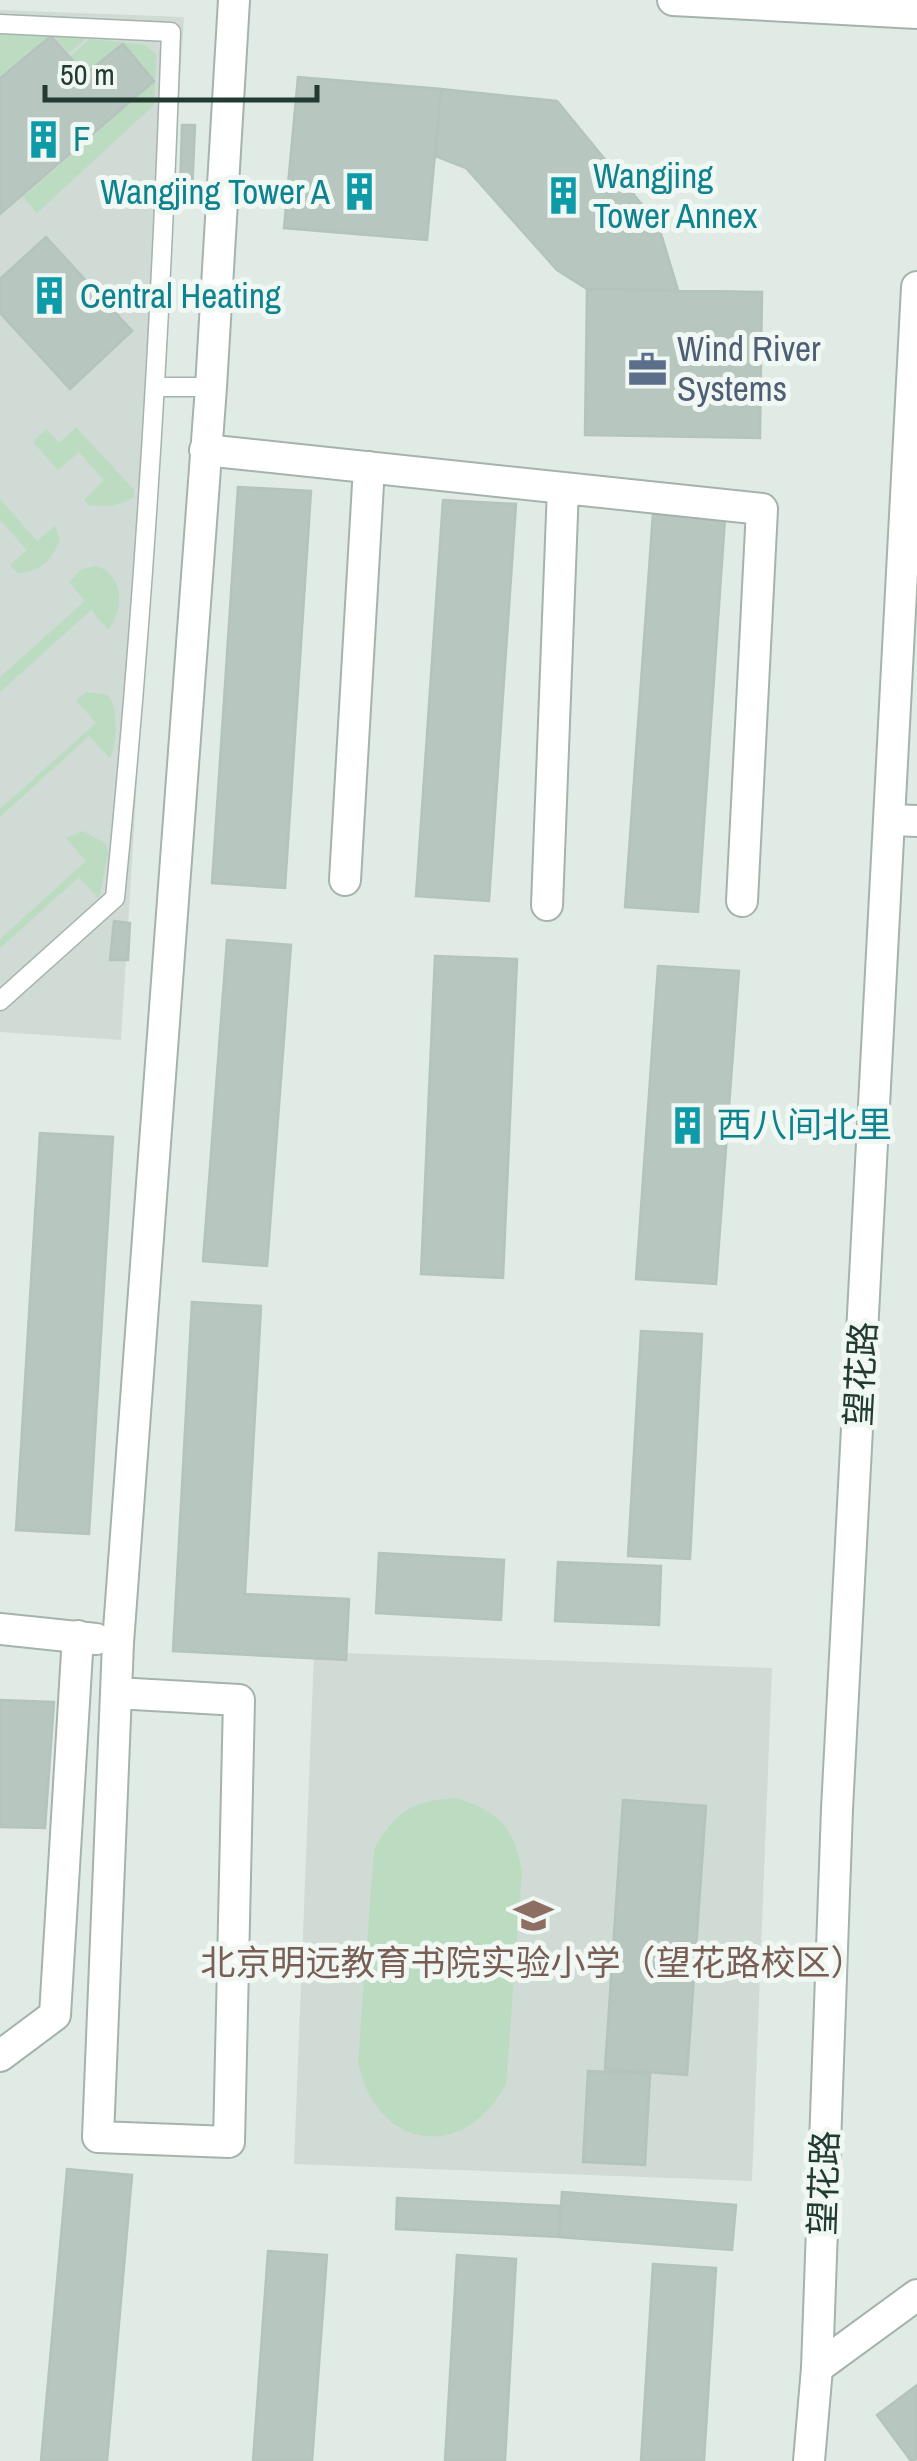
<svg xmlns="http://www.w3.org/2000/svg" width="917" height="2461" viewBox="0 0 917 2461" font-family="'Archivo Narrow','Noto Sans SC',sans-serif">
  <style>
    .built { fill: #cfdbd4 }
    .green { fill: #bbdcc0 }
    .building { fill: #b7c6be; stroke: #b4c4bc; stroke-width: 2.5 }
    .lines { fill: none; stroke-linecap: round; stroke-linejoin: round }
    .service-casing { stroke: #a4b3ac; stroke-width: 21 }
    .minor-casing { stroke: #a4b3ac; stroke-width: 34 }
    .tertiary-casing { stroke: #a4b3ac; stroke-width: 34 }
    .service { stroke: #fff; stroke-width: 18 }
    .minor { stroke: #fff; stroke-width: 30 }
    .tertiary { stroke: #fff; stroke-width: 30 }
    .labels { text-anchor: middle; stroke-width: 10; stroke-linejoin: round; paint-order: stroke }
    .culture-label { font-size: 35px; fill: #0d838f; stroke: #f1f8f4; text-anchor: start }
    .service-label { font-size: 35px; fill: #4e5e75; stroke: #f1f8f4; text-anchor: start }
    .street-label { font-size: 35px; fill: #223b32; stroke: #f1f8f4 }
    .education-label { font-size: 35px; fill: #785e54; stroke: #f1f8f4 }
  </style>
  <rect width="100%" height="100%" fill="#e1ebe6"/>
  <!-- built -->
  <path class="built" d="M0 10 184 17 121 1040 0 1032Z
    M314 1652 772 1668 752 2181 294 2164Z"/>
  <!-- green -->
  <path class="green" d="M0 32 90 35 69 53 52 34 0 76Z
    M90 39 145 45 156 54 154 105 37 213 23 197 155 82 123 43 85 74 70 57Z
    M76 427 134 490V497C118 507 106 507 88 505L84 500 104 480 79 452 58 470 33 442 46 429 59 443Z
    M0 499 37 541 55 526 60 540C52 560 40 572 18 573L10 565 27 550 0 520Z
    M96 566C125 575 124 608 108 630L91 610 0 692V677L85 601 69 582 82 569Z
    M87 692 108 695C119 710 117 742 110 758L89 736 0 817V809L96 723 76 700Z
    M83 831 106 844 108 853 99 899 79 877 0 948V939L86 861 66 838Z
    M457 1798C499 1812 514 1828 522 1871L506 2084C464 2163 377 2150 358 2063L374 1850C395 1811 413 1800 457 1798Z"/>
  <!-- building -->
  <path class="building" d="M51 36 85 74 123 44 154 81 0 214V78Z
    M298 77 441 89 427 240 284 228Z
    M441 89 557 101 658 224 678 290 587 289 557 270 466 168 435 156Z
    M182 125H195L192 193 180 194Z
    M46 237 132 331 70 389 0 313V279Z
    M587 289 762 292 760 438 585 435Z
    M238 487 311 491 285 888 212 883Z
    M443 500 516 504 489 901 416 896Z
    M653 513 725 518 698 912 625 907Z
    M114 921 130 923 128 960H110Z
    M227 940 291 945 267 1266 203 1261Z
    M435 956 517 959 503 1278 421 1274Z
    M658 966 739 971 716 1284 636 1279Z
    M40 1133 113 1137 89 1534 16 1530Z
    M192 1302 261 1306 245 1594 349 1599 346 1660 173 1651Z
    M641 1331 702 1334 690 1559 628 1556Z
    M379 1553 504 1560 501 1620 376 1613Z
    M558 1562 661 1566 659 1625 555 1621Z
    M0 1700 54 1702 45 1828 0 1827Z
    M623 1800 706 1806 687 2075 605 2069Z
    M588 2071 650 2074 645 2165 583 2162Z
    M67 2169 132 2175 107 2461H41Z
    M562 2192 736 2205 732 2250 559 2237Z
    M397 2198 560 2206 559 2237 396 2229Z
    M268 2251 327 2255 312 2461H253Z
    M457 2255 516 2259 505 2461H445Z
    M653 2264 716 2268 704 2461H641Z
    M917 2385V2459L911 2461 877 2415Z"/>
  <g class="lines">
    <defs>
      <path id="service" d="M0 24 171 32C161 321 144 611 115 898L0 1001
        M158 387H211"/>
      <path id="minor" d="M673 0 917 13
        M205 450 762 509 742 901
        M891 820 917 821
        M345 880 369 467
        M547 905 563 488
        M0 1629 96 1639
        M116 1693 239 1700 229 2142 98 2137 118 1643 211 387 234 0
        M0 2056 55 2015 78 1636
        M817 2368 917 2295"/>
      <path id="tertiary" d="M809 2461 817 2368 837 1809 917 287"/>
    </defs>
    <!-- service casing -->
    <use href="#service" class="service-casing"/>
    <!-- minor casing -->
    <use href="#minor" class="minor-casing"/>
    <!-- tertiary casing -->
    <use href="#tertiary" class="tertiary-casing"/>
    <!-- service -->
    <use href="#service" class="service"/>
    <!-- minor -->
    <use href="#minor" class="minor"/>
    <!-- tertiary -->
    <use href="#tertiary" class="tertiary"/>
  </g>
  <!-- icons -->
  <defs>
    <symbol id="building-bare" viewBox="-9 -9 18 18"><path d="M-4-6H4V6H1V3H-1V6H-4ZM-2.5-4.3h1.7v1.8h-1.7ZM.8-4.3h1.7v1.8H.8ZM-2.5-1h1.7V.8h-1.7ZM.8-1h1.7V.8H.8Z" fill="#0f9aa8" stroke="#f1f8f4" stroke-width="2.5" paint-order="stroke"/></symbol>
    <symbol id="office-bare" viewBox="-9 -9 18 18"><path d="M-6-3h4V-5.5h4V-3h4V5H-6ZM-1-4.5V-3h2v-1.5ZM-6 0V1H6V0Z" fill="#5c6f8a" stroke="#f1f8f4" stroke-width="2.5" paint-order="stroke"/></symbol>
    <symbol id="school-bare" viewBox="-9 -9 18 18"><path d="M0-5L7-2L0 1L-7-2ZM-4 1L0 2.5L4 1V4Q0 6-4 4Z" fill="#8d6e63" stroke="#f1f8f4" stroke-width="2.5" paint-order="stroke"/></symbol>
  </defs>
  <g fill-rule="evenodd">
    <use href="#building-bare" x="16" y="112" width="55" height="55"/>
    <use href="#building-bare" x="332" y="164" width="55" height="55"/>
    <use href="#building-bare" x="536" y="168" width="55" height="55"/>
    <use href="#building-bare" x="22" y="268" width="55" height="55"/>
    <use href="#office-bare" x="620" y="342" width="55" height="55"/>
    <use href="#building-bare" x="660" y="1098" width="55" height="55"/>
    <use href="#school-bare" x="506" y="1888" width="55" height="55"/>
  </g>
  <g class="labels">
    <!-- culture labels -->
    <g class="culture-label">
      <text x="73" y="151">F</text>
      <text x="593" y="188">Wangjing<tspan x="593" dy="40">Tower Annex</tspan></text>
      <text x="330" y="204" text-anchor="end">Wangjing Tower A</text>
      <text x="80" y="308">Central Heating</text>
      <text x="717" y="1137">西八间北里</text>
    </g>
    <!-- service labels -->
    <g class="service-label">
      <text x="677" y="361">Wind River<tspan x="677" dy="40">Systems</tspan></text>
    </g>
    <!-- street labels -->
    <g class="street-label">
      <text transform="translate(861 1374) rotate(-87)" y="12">望花路</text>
      <text transform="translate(824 2183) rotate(-88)" y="12">望花路</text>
    </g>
    <!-- education labels -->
    <g class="education-label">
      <text x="533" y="1975">北京明远教育书院实验小学（望花路校区）</text>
    </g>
  </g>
  <!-- scale -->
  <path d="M45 85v15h272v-15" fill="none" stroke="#223b32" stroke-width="5"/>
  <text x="60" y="85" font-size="30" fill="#223b32" stroke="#f1f8f4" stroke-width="8" paint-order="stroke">50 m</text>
</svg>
